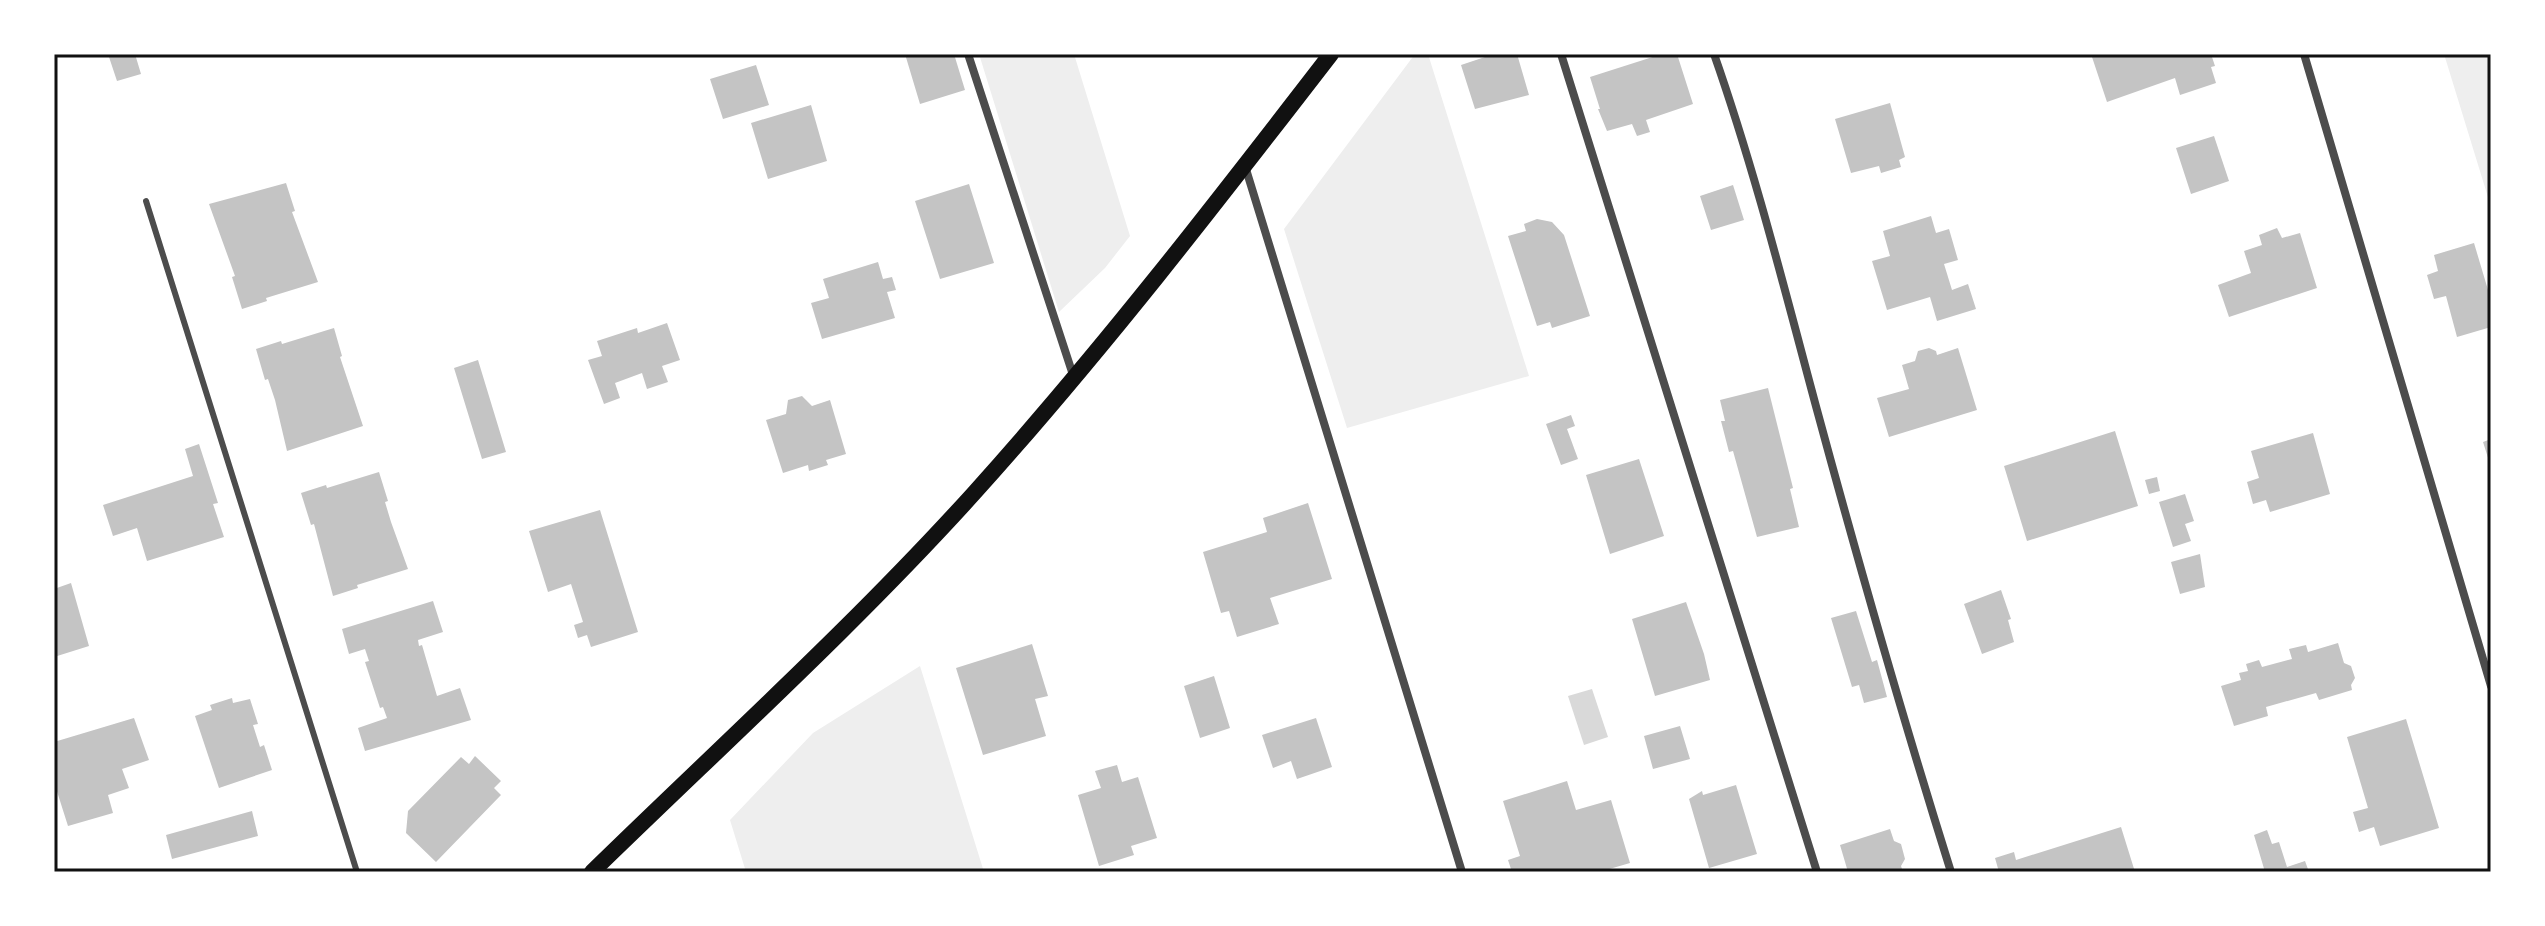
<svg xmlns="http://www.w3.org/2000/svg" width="2545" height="926" viewBox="0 0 2545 926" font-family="'Fira Sans Condensed',sans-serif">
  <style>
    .green { fill: #eee }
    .water { fill: #d9d9d9 }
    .building { fill: #c4c4c4 }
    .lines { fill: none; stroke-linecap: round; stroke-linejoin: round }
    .service { stroke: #4c4c4c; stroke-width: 6 }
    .minor { stroke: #4c4c4c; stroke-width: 8 }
    .secondary { stroke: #111; stroke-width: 16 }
    .neatline { fill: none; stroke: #111; stroke-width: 3 }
  </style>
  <rect width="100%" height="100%" fill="#fff"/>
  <!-- green -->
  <path class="green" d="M979 54H1074L1130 236 1105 268 1059 312Z
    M1415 54H1428L1529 376 1347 428 1284 229Z
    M2444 54H2491V207Z
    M920 666 984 872H746L730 820 813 733Z"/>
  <!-- water -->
  <path class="water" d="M1592 689 1608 737 1584 745 1568 696Z"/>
  <!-- building -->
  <path class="building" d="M108 54H135L141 74 117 81Z
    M905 54H954L965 90 920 104Z
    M1494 54H1517L1529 95 1475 109 1461 65Z
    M1662 54H1677L1693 104 1646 120 1650 132 1637 136 1632 124 1607 131 1598 109H1600L1590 77Z
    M2091 54H2211L2215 66 2211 67 2216 83 2180 95 2175 78 2107 102Z
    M756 65 769 105 723 119 710 79Z
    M1890 103 1905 157 1899 160 1901 167 1881 173 1879 166 1851 173 1835 119Z
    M811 105 827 161 768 179 751 123Z
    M2214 136 2229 181 2191 194 2176 148Z
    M286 183 295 211 292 212 318 282 266 298 267 301 242 309 232 277 235 276 209 204Z
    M969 184 994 263 940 279 915 201Z
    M1733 185 1744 220 1711 230 1700 196Z
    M1931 216 1936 233 1949 229 1958 260 1944 264 1952 290 1968 284 1976 309 1937 321 1930 297 1887 310 1872 261 1890 256 1883 231Z
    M1537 219 1552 222 1564 235 1590 316 1552 328 1550 322 1537 326 1508 236 1526 231 1524 224Z
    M2277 228 2282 238 2300 233 2317 288 2229 317 2218 285 2251 273 2244 251 2262 245 2259 235Z
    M2474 243 2491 300V327L2457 337 2446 296 2434 299 2427 275 2438 271 2434 255Z
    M878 262 883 279 892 277 896 290 887 292 895 318 822 339 811 303 829 298 823 279Z
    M667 323 680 360 662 366 668 382 647 389 642 373 615 383 620 398 604 404 588 360 602 356 597 341 637 328 638 333Z
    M334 328 342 356 340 357 363 426 287 451 275 400 268 379 265 380 256 349 281 341 282 344Z
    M1929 348 1936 351 1937 355 1958 348 1977 410 1889 437 1877 398 1909 389 1902 365 1915 361 1918 351Z
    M478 360 506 452 482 459 454 368Z
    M1768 388 1793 488 1790 489 1799 527 1757 537 1733 451 1729 452 1721 421H1725L1720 400Z
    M802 396 812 406 830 400 846 454 826 460 828 465 809 471 808 465 783 473 766 420 786 414 788 400Z
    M1571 415 1575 426 1567 429 1578 459 1561 465 1546 424Z
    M2115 431 2138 506 2027 541 2004 466Z
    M2313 433 2330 494 2270 512 2266 500 2253 504 2247 482 2259 478 2251 451Z
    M2491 439V464H2490L2483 442Z
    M199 444 218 503 213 504 224 537 147 561 137 528 113 536 103 505 193 476 185 449Z
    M1639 459 1664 536 1610 554 1586 475Z
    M379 472 388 501 385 502 391 522 408 569 357 585 358 588 333 596 314 524 311 525 301 493 326 485 327 488Z
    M2157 477 2160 491 2149 494 2145 480Z
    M2185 494 2194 521 2185 524 2191 541 2173 547 2159 502Z
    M1308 503 1332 579 1270 598 1279 624 1237 637 1229 611 1221 613 1203 552 1267 532 1263 518Z
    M600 510 638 632 591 647 587 635 578 638 574 625 583 622 571 584 548 592 529 531Z
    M2200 554 2205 587 2180 594 2171 562Z
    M71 583 89 646 54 657V589Z
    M2001 590 2011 619 2008 620 2014 642 1982 654 1964 604Z
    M433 601 443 632 418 640 419 646 422 645 437 696 460 688 471 720 365 751 358 728 387 718 383 707 380 708 365 662 369 661 365 649 349 654 342 629Z
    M1686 602 1704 654 1710 680 1655 696 1632 619Z
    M1856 611 1872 662 1877 660 1887 697 1864 703 1859 685 1852 687 1831 618Z
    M2338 643 2344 663 2351 666 2355 678 2351 685 2352 690 2319 700 2316 693 2266 707 2268 716 2234 726 2221 686 2241 680 2239 673 2248 671 2246 664 2259 660 2262 667 2292 659 2289 649 2306 645 2308 652Z
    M1032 644 1048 696 1035 699 1046 736 983 755 956 668Z
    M1214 676 1230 728 1200 738 1184 686Z
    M232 698 233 703 250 699 258 724 253 725 260 747 264 745 272 770 219 788 195 716 212 710 210 705Z
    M134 718 149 760 122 769 129 788 108 795 113 813 68 826 54 782V742Z
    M1316 718 1332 767 1297 779 1291 761 1273 768 1262 735Z
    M2406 719 2439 828 2380 846 2374 827 2359 832 2353 812 2368 808 2347 737Z
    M1680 726 1690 759 1653 769 1644 736Z
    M475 756 501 781 494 788 501 795 436 862 406 833 408 811 461 757 469 764Z
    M1117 765 1122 782 1138 777 1157 838 1131 846 1134 855 1099 866 1078 795 1101 788 1095 771Z
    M1567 781 1576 810 1611 800 1630 863 1599 872H1512L1508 860 1520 856 1503 801Z
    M1736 785 1757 854 1709 868 1689 799 1702 791 1703 795Z
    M252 811 258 836 172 859 166 835Z
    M2121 827 2135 872H1999L1995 858 2014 852 2016 860Z
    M1890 829 1894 841 1901 844 1905 859 1901 866 1903 872H1848L1840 845Z
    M2267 830 2272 844 2279 842 2287 867 2305 861 2309 872H2265L2254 835Z"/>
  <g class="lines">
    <!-- service -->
    <path class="service" d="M146 201 357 872"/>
    <!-- minor -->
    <path class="minor" d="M968 54 1074 378
      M1561 54 1817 872
      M1714 54C1755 171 1785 291 1817 410 1859 565 1903 719 1951 872
      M2304 54 2491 686
      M1245 166 1462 872"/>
    <!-- secondary -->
    <path class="secondary" d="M592 872C720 747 856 624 975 492 1101 352 1216 203 1331 54"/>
  </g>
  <!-- border -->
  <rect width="2545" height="926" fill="none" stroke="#ffffff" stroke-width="112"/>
  <rect x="56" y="56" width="2433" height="814" class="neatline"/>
</svg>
